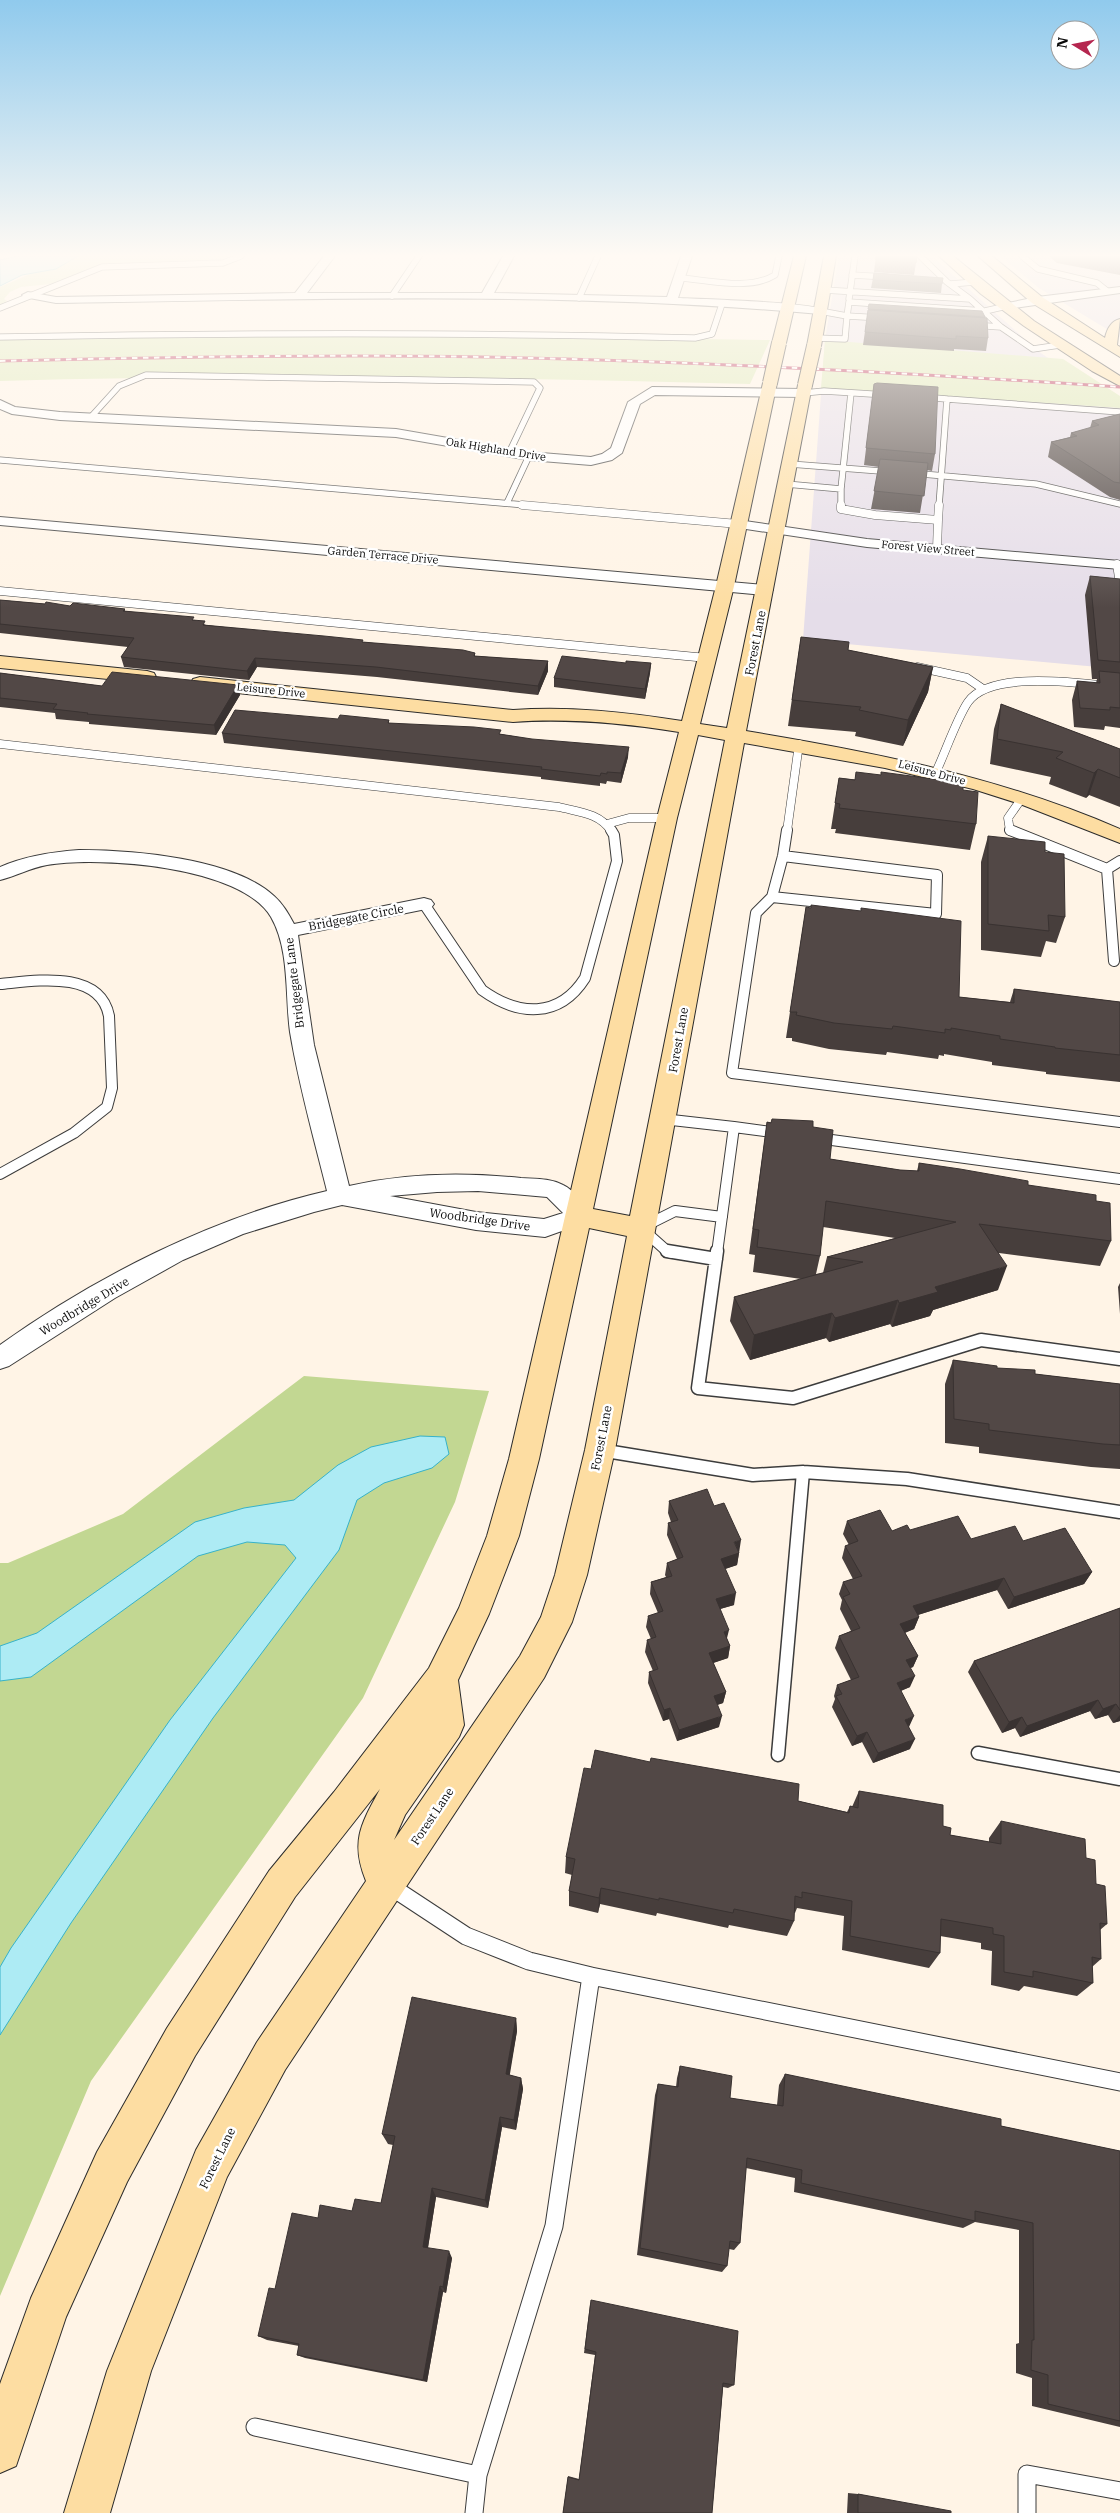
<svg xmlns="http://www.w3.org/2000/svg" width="1120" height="2513" font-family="'IBM Plex Serif',serif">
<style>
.industrial{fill:#e5dde9}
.green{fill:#dae7b2}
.forest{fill:#c2d792}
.water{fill:#adebf4;stroke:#36b2c9}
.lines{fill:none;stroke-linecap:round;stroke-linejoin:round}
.lane-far4-casing{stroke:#3c3c3c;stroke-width:7}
.lane-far3-casing{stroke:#3c3c3c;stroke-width:9}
.lane-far2-casing{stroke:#3c3c3c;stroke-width:12}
.lane-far1-casing{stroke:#3c3c3c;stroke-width:15}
.lane-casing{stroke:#3c3c3c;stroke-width:19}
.street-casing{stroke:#3c3c3c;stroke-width:2}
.secondary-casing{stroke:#2b2b2b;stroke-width:2}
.lane-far4{stroke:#fff;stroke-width:5.5}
.lane-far3{stroke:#fff;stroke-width:8}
.lane-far2{stroke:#fff;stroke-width:10}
.lane-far1{stroke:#fff;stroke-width:12}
.lane{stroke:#fff;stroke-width:17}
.street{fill:#fff;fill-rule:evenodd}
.secondary{fill:#fddda2;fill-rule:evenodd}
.rail-casing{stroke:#b5264f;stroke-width:3}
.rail{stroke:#fff;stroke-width:2;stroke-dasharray:5.5;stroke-linecap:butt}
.secondary-bridge-casing{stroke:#2b2b2b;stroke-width:16;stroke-linecap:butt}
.secondary-bridge{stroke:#fddda2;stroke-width:14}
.wall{fill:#473e3c;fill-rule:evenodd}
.shaded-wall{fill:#393231}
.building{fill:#524846;stroke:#393231}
.labels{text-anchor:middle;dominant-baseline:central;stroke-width:5;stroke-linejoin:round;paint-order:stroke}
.far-street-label{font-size:11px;fill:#090909;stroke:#fff}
.street-label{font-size:12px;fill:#090909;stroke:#fff}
</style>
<rect width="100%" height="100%" fill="#fff4e6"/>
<!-- industrial -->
<path class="industrial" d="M839 256H932L1038 351 1120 408V669L803 640 825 340Z
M1000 256H1120V337L1039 288Z"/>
<!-- green -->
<path class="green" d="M72 256H230L214 262 104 265 50 284 21 287 10 292 4 299 7 301 0 306V287Z
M308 333 770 340 750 384C500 377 250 374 0 381V340Z
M825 340 1063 359 1120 396V408L821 388Z"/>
<!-- forest -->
<path class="forest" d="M304 1376 489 1391 455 1502 363 1698 91 2081 0 2296V1563H8L123 1514Z"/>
<!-- water -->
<path class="water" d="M17 256H78L56 269 22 275 0 286V260Z
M420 1436 445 1437 449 1454 432 1468 384 1483 357 1500 339 1550 213 1718 71 1923 0 2035V1967L11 1948 170 1720 296 1558 285 1545 247 1542 198 1556 31 1677 0 1681V1646L37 1633 195 1522 244 1508 294 1500 338 1465 371 1447Z"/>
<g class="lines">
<defs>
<path id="lane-far4" d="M1022 256 1038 269 1097 283 1107 291
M852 275 887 277
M680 278C709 280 749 291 775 275L779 256
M950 284 975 282
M824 290 970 299 947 282 920 256
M392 296 419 256
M579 298 598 256
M849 299 855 256
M970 299 1001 327 972 325
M0 308 102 267 223 263 241 256
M820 311 847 316 849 302 985 311 1007 306
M1001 327 1033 349 1060 345
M0 337C232 333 463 332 695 338L712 334 722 304
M815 338 845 339 847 316 882 318
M804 393 824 391 887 395
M922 397 947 399 939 506
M947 399 1120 412
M90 418 119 386 146 375 534 382 540 388 509 453
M0 460 536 506
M790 464 893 472
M911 473 1036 484 1120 504
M786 484 841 489V506
M841 489 851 393
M507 503 529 456"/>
<path id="lane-far3" d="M522 505 738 524
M841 505V509L875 515 938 520 937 549
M938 520 939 505
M1117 564 1120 585
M0 591 707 658
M917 667 967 678 983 689
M0 744 559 807C578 812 600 813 611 831
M936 772C945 753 957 718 968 702 991 669 1085 684 1120 687
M607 824 629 818H667
M787 831 799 744
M1010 831 1008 818 1022 798"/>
<path id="lane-far2" d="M787 830 783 856 772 897 756 913 732 1073 1120 1122
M1010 830 1107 869
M772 897 936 914 937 875 783 856
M424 904 482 990C518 1016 559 1019 585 978L617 861 614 835 611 830
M1114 961 1107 869 1120 861
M0 984C34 981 100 969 109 1016L112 1088 107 1107 74 1133 0 1174
M663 1119 734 1127
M817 1138 1120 1179
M672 1253 668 1252 641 1228 675 1211 722 1217
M717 1253 734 1127 779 1133"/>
<path id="lane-far1" d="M667 1251 716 1259
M717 1251 698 1388 793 1398 981 1340 1120 1359
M600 1450 753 1475 803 1472 907 1479 1120 1512
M978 1753 1120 1779
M778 1755 803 1472"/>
<path id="lane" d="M390 1886 466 1936 529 1961 591 1976
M255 2427 478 2475
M474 2513 478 2475 554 2226 591 1976 1120 2082
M1027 2513V2474L1120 2491"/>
<path id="street" d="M324 256H335L307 293H482L503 256H514L494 293 667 297 681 256H692L678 298C699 299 817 302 826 311L820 314C566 291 310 299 56 303L24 297 22 295 28 292 56 297 295 293Z
M1120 287V293L1007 309 1001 306 1003 304 1037 297Z
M652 387 804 389 810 393 804 397 655 395 640 404 622 453 612 460 591 465 529 460 396 437 60 420 12 414 0 409V400L15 407 60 412 396 429 529 452 591 457 602 454 611 448 628 402Z
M0 517 765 585 773 590 765 595 0 525Z
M738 520 867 539 1120 561V569L867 547 733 527 731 524Z
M79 850C133 850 233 858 274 896 283 904 288 913 294 924L424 898 431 900 434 904 431 908 298 935 314 1045 349 1186C405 1173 464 1172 521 1178 535 1179 550 1178 563 1185 574 1190 585 1205 591 1216L587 1222 545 1237 476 1230 342 1205 314 1212 243 1234 183 1260 115 1298 9 1366 0 1369V1345C95 1277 213 1217 327 1191 314 1139 299 1086 290 1032 285 996 290 950 271 917 241 866 100 856 47 865 30 868 16 876 0 880V867C25 856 52 852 79 850ZM478 1191 547 1197 563 1213 544 1219 476 1212 390 1196 437 1192Z"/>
<path id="secondary" d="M794 256H806L786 343 779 347 772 343Z
M824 256H836L821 346 814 350 807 346Z
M939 256H953L1034 321 1120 376V386L1092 371 1024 326 981 294Z
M978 256H992L1042 297 1105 338C1107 329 1111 321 1120 319L1117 345 1120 347V357L1032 303Z
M770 379 777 383 734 586 700 724 727 728 798 385 800 382H810L812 385 746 731C874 752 1000 777 1120 829V843L1020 804 973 789 885 768 744 743 615 1450 587 1575 572 1622 544 1678 285 2070 227 2177 151 2371 110 2513H64L107 2371 196 2150 257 2042 366 1881C350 1842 361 1824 380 1789L295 1897 195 2056 127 2182 66 2317 16 2466 0 2473V2384L31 2298 97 2152 167 2028 269 1871 334 1792 429 1668 459 1608 487 1536 509 1459 657 818 679 732C623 723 569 718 513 722L200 689 193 687 191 683 193 679 200 677 513 710C570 706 625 712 682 721L716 586 763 383ZM698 735 725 740 630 1216 593 1209 677 818ZM589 1228 627 1236 585 1450 555 1575 541 1617 520 1656 394 1840 405 1815 459 1737 464 1725 458 1680 489 1614 519 1536 539 1459Z
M0 656 147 671 154 673 156 677 154 681 147 683 0 668Z"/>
</defs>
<!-- lane-far4 casing -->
<use href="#lane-far4" class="lane-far4-casing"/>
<!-- lane-far3 casing -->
<use href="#lane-far3" class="lane-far3-casing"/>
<!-- lane-far2 casing -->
<use href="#lane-far2" class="lane-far2-casing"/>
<!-- lane-far1 casing -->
<use href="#lane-far1" class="lane-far1-casing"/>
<!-- lane casing -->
<use href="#lane" class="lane-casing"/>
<!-- street casing -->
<use href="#street" class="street-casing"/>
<!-- secondary casing -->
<use href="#secondary" class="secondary-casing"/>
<!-- lane-far4 -->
<use href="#lane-far4" class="lane-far4"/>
<!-- lane-far3 -->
<use href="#lane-far3" class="lane-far3"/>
<!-- lane-far2 -->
<use href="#lane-far2" class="lane-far2"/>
<!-- lane-far1 -->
<use href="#lane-far1" class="lane-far1"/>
<!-- lane -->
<use href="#lane" class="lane"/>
<!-- street -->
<use href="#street" class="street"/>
<!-- secondary -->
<use href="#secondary" class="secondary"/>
<defs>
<path id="rail" d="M0 361C161 357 323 354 484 357 696 361 908 373 1120 387"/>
</defs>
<!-- rail casing -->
<use href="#rail" class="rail-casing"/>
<!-- rail -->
<use href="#rail" class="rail"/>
<defs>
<path id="secondary-bridge" d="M770 383 779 343
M805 385 814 346"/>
</defs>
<!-- secondary-bridge casing -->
<use href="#secondary-bridge" class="secondary-bridge-casing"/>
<!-- secondary-bridge -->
<use href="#secondary-bridge" class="secondary-bridge"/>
</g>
<!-- wall -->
<path class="wall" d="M876 256 916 263 914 275 874 272Z
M1049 256H1120V275L1057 263Z
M874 273 942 284 941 293 871 288Z
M869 304 985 317 988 338 986 351 954 349V351L863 345Z
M874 384 935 454 932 471 927 470 920 513 871 509 879 467 864 465Z
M1120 414V500L1110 497 1048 457 1051 442 1070 437 1071 433 1090 428 1092 421Z
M1090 576 1120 579V728L1105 726 1104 730 1074 727 1072 700 1077 681 1096 683 1097 679H1092L1085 595Z
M0 600 70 606 125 609V611L195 620 206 625 363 642 475 653V656L548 661V671L538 695 377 677 257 667 249 680 124 667 121 657 128 647 0 633Z
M801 637 848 650 933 667 928 692 903 746 855 736 856 732 788 726Z
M651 663 650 673 645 699 554 687V678Z
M0 673 102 686 238 685 240 695 216 735 89 724V722L56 719 55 713 0 707Z
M1001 704 1120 749V807L1089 795 1086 798 1049 784 1051 777 990 764 994 729Z
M338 719 389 720V723L501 734 628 757 621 783 607 781 606 784 600 783V786L541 779V777L224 743 222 733Z
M839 778 963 790 976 824 970 850 835 833 836 829H831Z
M988 836 1045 852 1065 917 1056 943 1046 941 1041 957 981 950V862Z
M806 907 959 997 1010 1002 1014 989 1120 1002V1082L1046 1074V1072L992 1065V1062L944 1054V1056L939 1055 938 1059 887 1052 886 1055 829 1049 792 1041V1038H786Z
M767 1122 813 1127 830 1159 900 1170 917 1171 919 1163 1028 1185 1096 1201 1111 1241 1100 1266 999 1253 998 1290 933 1310 930 1316 892 1327 890 1324 829 1342 826 1338 750 1360 730 1321 734 1297 801 1279 753 1272 755 1255 749 1254ZM823 1227 895 1238 827 1257 823 1273 816 1274 820 1256Z
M1120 1283V1314L1118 1287Z
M953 1360 997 1368 1035 1374 1120 1384V1469L1091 1467 979 1453V1447L945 1443V1384Z
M669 1501 714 1506 739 1553 737 1565 725 1569 734 1605 720 1609 727 1639 730 1646 728 1658 713 1663 726 1692 723 1703 717 1705 719 1727 677 1741 669 1719 663 1721 648 1683 649 1672 653 1671 645 1652 647 1640 651 1639 646 1627 648 1616 658 1613 650 1594 651 1582 666 1577 665 1575 667 1563 677 1559 667 1535 668 1523 671 1522 668 1513Z
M847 1521 892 1531 910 1530 971 1539 1023 1541 1092 1572 1084 1584 1008 1609 997 1590 918 1615 919 1617 914 1629 905 1633 918 1656 913 1667 910 1668V1687L901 1691 909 1727 910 1749 873 1763 862 1742 852 1746 832 1707 835 1699 834 1696 837 1685 851 1680 835 1648 839 1636 851 1631 840 1609 842 1600 839 1594 843 1582 853 1579 842 1558 845 1546 849 1545 843 1534Z
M1120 1608V1721L1113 1723 1108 1715 1095 1719 1090 1711 1020 1737 1015 1728 1002 1733 968 1672 974 1661Z
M859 1791 943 1826 950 1835 989 1842V1838L1001 1821 1086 1858 1096 1884 1107 1924 1100 1930 1101 1959 1092 1967 1093 1983 1077 1996 1024 1986 1019 1991 991 1985 992 1951 981 1949V1943L940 1936V1953L929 1968 842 1950 844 1916 797 1908 795 1913H794V1921L787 1936 729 1925 728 1928 657 1913 656 1916 600 1904 598 1913 569 1906V1891L572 1875 565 1873 566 1857 798 1801 847 1812 850 1806 852 1807Z
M516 2018 517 2031 509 2075 521 2078 523 2089 516 2130 502 2127 488 2208 436 2197 428 2248 452 2258 446 2293 443 2292 427 2382 305 2358 297 2355 299 2346 267 2340 258 2336 275 2289 318 2218 352 2211 381 2203 393 2145 388 2144 382 2134Z
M680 2066 730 2098 777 2105 779 2085 785 2074 1001 2126 1120 2151V2427L1032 2406V2378L1016 2373V2344L1019 2343V2230L975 2222 963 2228 794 2192 795 2178 746 2168 740 2243 734 2250 729 2249 727 2266 722 2272 637 2255 655 2095 658 2084 676 2087 677 2078Z
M590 2305 734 2385 728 2388 723 2387 712 2513H563L568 2476 579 2479 595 2355 584 2353Z
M848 2493 858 2494 951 2513H847Z"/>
<!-- shaded-wall -->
<path class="shaded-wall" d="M255 658 257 667 249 680 247 671Z
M548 661V671L538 695V686Z
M651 663 650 673 645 699V689Z
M933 667 928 692 903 746 908 720Z
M238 685 240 695 216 735 214 725Z
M629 747 628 757 621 783V773Z
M1098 769 1089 795 1086 798 1094 773Z
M1007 1266 998 1290 933 1310 930 1316 892 1327 899 1303 935 1287Z
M898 1300 890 1324 829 1342 835 1318Z
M832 1313 826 1338 750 1360 754 1335Z
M741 1540 739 1553 734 1542Z
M739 1553 737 1565 719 1571 721 1559Z
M1092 1572 1084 1584 1008 1609 1014 1597Z
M1004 1578 997 1590 908 1618 913 1606Z
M736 1593 734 1605 713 1611 716 1599Z
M919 1617 914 1629 896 1636 900 1624Z
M729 1630 726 1642 724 1632Z
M730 1646 728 1658 707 1665 709 1653Z
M918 1656 913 1667 901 1672 906 1660Z
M915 1676 910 1687 892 1694 897 1683Z
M726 1692 723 1703 711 1707 714 1696Z
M1098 1700 1090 1711 1020 1737 1027 1726Z
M1116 1704 1108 1715 1095 1719 1103 1709Z
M670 1708 669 1719 663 1721 664 1710Z
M1120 1715V1721L1113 1723Z
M722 1716 719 1727 677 1741 679 1730Z
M914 1716 909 1727 905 1720Z
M1022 1717 1015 1728 1002 1733 1009 1722Z
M867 1732 862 1742 852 1746 857 1736Z
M915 1739 910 1749 873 1763 878 1753Z
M601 1888 600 1904 598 1913 599 1898Z
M516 2018 517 2031 508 2086 506 2074Z
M521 2078 523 2089 516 2130 514 2120Z
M500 2117 502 2127 488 2208 485 2200Z
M432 2188 436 2197 427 2253 423 2247Z
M449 2251 452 2258 446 2293 443 2287Z
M440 2286 443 2292 427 2382 423 2380Z"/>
<!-- building -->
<path class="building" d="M876 256H917L916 263 876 260Z
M1104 256H1120V259Z
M874 273 943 278 942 284 873 280Z
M869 304 982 311 985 317 868 309Z
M868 310 987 318 988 338 956 336V339L865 332Z
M877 383 938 387 935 454 866 448 874 384Z
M1120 414V483L1114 482 1051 442 1077 436 1071 433 1099 425 1092 421Z
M880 459 928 463 924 496 874 491Z
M1090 576 1120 579V662L1098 660Z
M0 600 45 604 46 602 70 606 73 603 125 609 123 611 194 617 192 620 205 621 203 625 324 636 363 640 362 642 463 650 475 653 474 656 548 661 538 686 376 667 255 658 247 671 121 657 134 638 0 624Z
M801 637 849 642 848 650 933 667 908 720 859 710 861 707 792 700Z
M562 656 626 663V661L651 663 645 689 554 678Z
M1099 671 1120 673V708L1110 707V710L1080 708 1077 681 1100 683Z
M112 672 238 685 214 725 87 714 88 713 53 709 57 704 0 698V673L102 686Z
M1001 704 1120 749V778L1098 769 1094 773 1056 758 1063 752 997 739Z
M235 710 338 719 340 715 389 720 388 723 474 727 501 730 499 734 532 739 629 747 621 773 607 772V774L601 773 600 776 541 769 542 767 222 733Z
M856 772 881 775V772L963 783V790L978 792 976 824 839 808 840 804 835 803 839 778 855 780Z
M988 836 1045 842V852L1064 854 1065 917 1048 915 1049 931 988 924Z
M811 905 861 911V908L961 921 959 997 1014 1003V989L1120 1002V1055L1055 1048V1047L1000 1039V1036L951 1028V1030L945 1029V1033L893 1026 892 1029 834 1023 796 1015 797 1012H790L806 907 811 908Z
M772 1119 813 1121V1127L833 1130 830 1159 900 1170 919 1171V1163L960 1169 1028 1181V1185L1096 1195V1201L1110 1203 1111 1241 979 1224 1007 1266 935 1287 938 1292 899 1303 898 1300 835 1318 832 1313 754 1335 734 1297 863 1262 827 1257 956 1222 826 1201 820 1256 757 1247 759 1230 753 1229 767 1122 771 1123Z
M953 1360 997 1366V1368L1035 1370V1374L1120 1384V1445L1103 1444 989 1430V1424L954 1419Z
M707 1489 714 1506 724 1503 741 1540 734 1542 739 1553 721 1559 736 1593 716 1599 729 1630 724 1632 730 1646 709 1653 726 1692 714 1696 722 1716 679 1730 670 1708 664 1710 649 1672 658 1669 647 1640 656 1637 648 1616 663 1611 651 1582 672 1576 667 1563 683 1557 668 1523 678 1520 669 1501Z
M880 1510 892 1531 907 1525 910 1530 958 1516 971 1539 1015 1526 1023 1541 1065 1528 1092 1572 1014 1597 1004 1578 913 1606 919 1617 900 1624 918 1656 906 1660 915 1676 897 1683 914 1716 905 1720 915 1739 878 1753 867 1732 857 1736 836 1696 842 1694 837 1685 859 1677 839 1636 860 1628 843 1597 850 1594 843 1582 862 1576 845 1546 858 1541 847 1521Z
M1120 1608V1710L1116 1704 1103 1709 1098 1700 1027 1726 1022 1717 1009 1722 974 1661Z
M595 1750 650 1762 651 1758 799 1784 798 1801 849 1813 850 1806 858 1808 859 1791 943 1805V1826L951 1828 950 1835 1001 1844V1821L1085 1839 1086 1858 1095 1860 1096 1884 1105 1886 1107 1924 1100 1923 1101 1959 1092 1957 1093 1983 1033 1971V1977L1004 1972V1936L993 1934V1928L941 1919 940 1953 850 1936 852 1901 802 1892V1898L795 1896 794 1921 734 1909 733 1913 659 1898V1900L601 1888 599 1898 569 1891 575 1859 566 1857 584 1768 591 1769Z
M412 1997 516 2018 506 2074 521 2078 514 2120 500 2117 485 2200 432 2188 423 2247 449 2251 443 2287 440 2286 423 2380 297 2355 299 2344 258 2336 269 2288 275 2289 292 2213 318 2218 320 2205 352 2211 355 2199 381 2203 395 2136 382 2134Z
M680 2066 732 2076 730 2098 783 2106 785 2074 1001 2119V2126L1120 2151V2421L1048 2404V2375L1031 2370 1032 2340H1034L1033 2223 975 2211V2221L801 2183 802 2170 747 2158 740 2243 730 2241 727 2266 640 2248 658 2084 678 2087Z
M591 2300 738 2331 734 2385 723 2383 712 2513H563L568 2477 579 2480 596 2352 585 2349Z
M858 2494 951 2511V2513H858Z"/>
<!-- sky -->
<linearGradient id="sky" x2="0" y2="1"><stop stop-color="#90caed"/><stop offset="0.42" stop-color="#fffaf4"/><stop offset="1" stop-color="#fffaf4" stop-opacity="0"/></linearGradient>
<rect width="1120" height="608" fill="url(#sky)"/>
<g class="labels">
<!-- far-street labels -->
<g class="far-street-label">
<text transform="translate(496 449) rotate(9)">Oak Highland Drive</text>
<text transform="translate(928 548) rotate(5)">Forest View Street</text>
<text transform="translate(383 555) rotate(5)">Garden Terrace Drive</text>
<text transform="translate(271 690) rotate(6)">Leisure Drive</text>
<text transform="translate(932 772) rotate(15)">Leisure Drive</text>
</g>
<!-- street labels -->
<g class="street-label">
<text transform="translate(755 643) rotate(-79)">Forest Lane</text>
<text transform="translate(356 917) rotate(-11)">Bridgegate Circle</text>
<text transform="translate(294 983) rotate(-97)">Bridgegate Lane</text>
<text transform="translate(678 1040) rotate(-80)">Forest Lane</text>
<text transform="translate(480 1219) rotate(8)">Woodbridge Drive</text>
<text transform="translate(84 1306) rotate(-31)">Woodbridge Drive</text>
<text transform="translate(601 1438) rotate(-79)">Forest Lane</text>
<text transform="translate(432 1816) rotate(-56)">Forest Lane</text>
<text transform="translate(217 2158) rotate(-64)">Forest Lane</text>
</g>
</g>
<!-- north arrow -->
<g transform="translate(1075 45) rotate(280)"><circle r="24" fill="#ffffff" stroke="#9d9d9d"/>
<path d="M0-4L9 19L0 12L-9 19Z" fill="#b5264f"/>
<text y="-8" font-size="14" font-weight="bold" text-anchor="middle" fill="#090909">N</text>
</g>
</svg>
